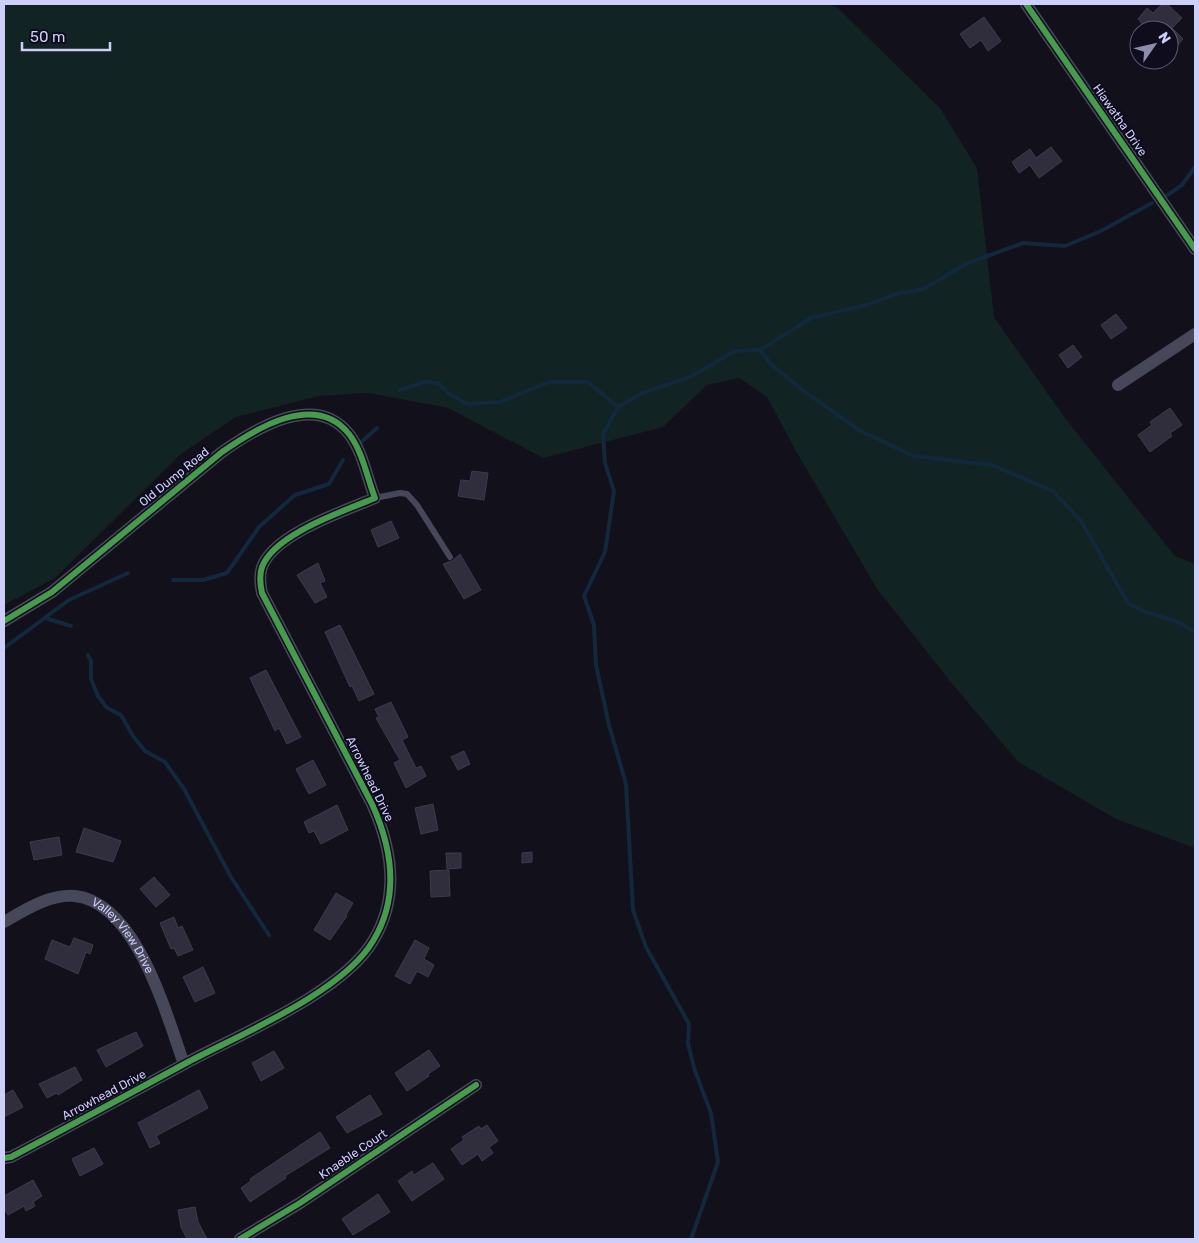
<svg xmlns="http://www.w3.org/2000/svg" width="1199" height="1243" font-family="Rubik,sans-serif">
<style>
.green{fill:#112322}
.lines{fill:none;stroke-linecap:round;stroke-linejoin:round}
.stream{stroke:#12283d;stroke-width:4}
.building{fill:#302e3c;stroke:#3d3b4d}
.service{stroke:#47475a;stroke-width:6}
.minor{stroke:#47475a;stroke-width:12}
.cycleway-casing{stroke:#0f0d1d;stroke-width:9}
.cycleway{stroke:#469c4c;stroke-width:6}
.labels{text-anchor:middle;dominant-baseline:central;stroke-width:4.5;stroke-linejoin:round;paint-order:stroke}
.street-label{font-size:12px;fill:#cecefb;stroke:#0f0d1d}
</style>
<rect width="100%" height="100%" fill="#12101a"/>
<!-- green -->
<path class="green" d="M4 4H828L838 8 940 108 977 168 994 317 1065 418 1175 556 1195 564V848L1116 819 1018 762 954 686 877 589 797 453 767 397 739 378 707 385 663 427 543 458 448 408 368 393 318 396 236 417 181 454 55 578 4 605Z"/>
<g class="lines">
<!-- stream -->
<path class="stream" d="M1163 198 1182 185 1195 167
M760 350 771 364 801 389 859 430 913 456 992 465 1053 491 1081 521 1128 603 1143 611 1178 622 1195 632
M400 390 424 382 439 383 448 393 467 404 500 402 549 382H588L618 407
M359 444 377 428
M173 580H203L227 573 259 527 295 495 329 484 343 460
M45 618 71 626
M4 648 69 600 128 573
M88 655 91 661V679L98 696 107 708 121 715 133 736 145 751 165 762 184 789 231 877 269 935
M691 1239 718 1162 711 1113 695 1071 688 1044 689 1024 646 947 633 910 626 784 609 725 596 665 594 625 584 596 605 552 614 491 605 463 603 434 618 407 642 393 690 377 735 351 760 350 811 318 870 304 896 294 923 289 968 263 1023 243 1065 246 1101 231 1152 203"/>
</g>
<!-- building -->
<path class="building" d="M1162 4H1167L1182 18 1172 28 1183 39 1169 55V30H1147L1138 19 1147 8 1153 13Z
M984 17 1001 41 988 51 981 40 970 48 960 34Z
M1051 147 1062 161 1039 178 1030 165 1019 173 1012 162 1030 149 1036 158Z
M1116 314 1127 328 1111 339 1101 325Z
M1073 345 1082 357 1068 368 1059 355Z
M1170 408 1182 425 1170 433 1172 436 1150 452 1138 435 1152 425 1150 422Z
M472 471 488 473 484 500 458 496 461 480 470 481Z
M391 521 399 538 378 547 371 530Z
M460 554 481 590 464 599 443 564 452 561Z
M318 563 325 581 320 583 327 597 315 603 297 575Z
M340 625 374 694 359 701 352 686 350 687 325 632Z
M266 670 301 737 287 744 279 728 275 731 250 678Z
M391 702 408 737 402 740 416 768 421 766 426 776 406 788 394 763 400 760 376 718 379 717 375 709Z
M464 751 470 764 458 770 451 757Z
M313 760 326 785 309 794 296 769Z
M433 804 438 830 421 834 415 808Z
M337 805 348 830 321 844 314 831 309 833 304 822Z
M84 828 121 841 113 862 76 852Z
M59 837 62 855 34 860 30 842Z
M532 852V862L522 863V853Z
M446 853H461V868L447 869Z
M449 870 450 896 431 897 430 871Z
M154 877 170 895 156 907 140 889Z
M336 893 353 903 346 915 347 916 330 940 314 930Z
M174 917 178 928 182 926 193 950 178 956 174 948 171 949 160 923Z
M74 938 93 945 90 954 86 952 78 974 45 959 52 940 70 947Z
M415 940 429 948 424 959 434 965 428 977 417 971 410 984 395 976Z
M203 967 215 993 195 1002 183 977Z
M136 1032 143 1046 106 1067 97 1050Z
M429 1050 440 1066 428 1074 429 1076 407 1091 395 1073Z
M274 1051 284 1068 261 1081 252 1063Z
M75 1067 82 1080 58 1095 57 1093 47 1098 39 1084Z
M13 1090 23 1107 4 1117V1095Z
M199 1090 208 1108 156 1136 160 1143 150 1148 138 1123Z
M370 1095 382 1114 347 1133 336 1117Z
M487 1125 498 1141 489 1147 493 1153 482 1161 478 1154 462 1165 451 1149 464 1140 462 1137 479 1126 481 1129Z
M320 1132 330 1148 285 1176 286 1178 250 1202 241 1188 251 1181 250 1179Z
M94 1148 103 1164 80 1176 72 1159Z
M433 1163 444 1179 412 1201 398 1181 412 1171 414 1175Z
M33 1180 42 1196 33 1202 35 1206 26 1211 24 1206 8 1215 4 1208V1196Z
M378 1194 390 1212 353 1235 342 1219Z
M195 1207 198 1222 207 1239H187L181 1227 178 1210Z"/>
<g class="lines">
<!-- service -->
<path class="service" d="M375 498 400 493 407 494 417 505 450 557"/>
<!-- minor -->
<g class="minor">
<path d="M1026 4 1195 249"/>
<path d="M1118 385 1195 334"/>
<path d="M4 621 52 592 222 452C255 429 315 391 349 434 363 452 367 478 375 498 344 511 274 534 262 567 259 576 260 584 262 593L372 804C392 848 400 897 373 941 343 992 241 1034 188 1062 129 1094 70 1126 11 1157L4 1158"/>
<path id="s1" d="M4 922C25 910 49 894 75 896 137 903 166 1014 184 1064"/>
<path d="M240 1239 300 1203 476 1085"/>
</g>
<defs>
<path id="cycleway" d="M1026 4 1195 249
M4 621 52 592 222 452C255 429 315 391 349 434 363 452 367 478 375 498 344 511 274 534 262 567 259 576 260 584 262 593L372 804C392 848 400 897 373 941 343 992 241 1034 188 1062 129 1094 70 1126 11 1157L4 1158
M240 1239 300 1203 476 1085"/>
</defs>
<!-- cycleway casing -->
<use href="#cycleway" class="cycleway-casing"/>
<!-- cycleway -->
<use href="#cycleway" class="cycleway"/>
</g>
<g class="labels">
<!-- street labels -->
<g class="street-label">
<text transform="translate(1120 120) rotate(55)">Hiawatha Drive</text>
<text transform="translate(174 477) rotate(-39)">Old Dump Road</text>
<text transform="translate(370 779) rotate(64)">Arrowhead Drive</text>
<text stroke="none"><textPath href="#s1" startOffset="142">Valley View Drive</textPath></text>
<text transform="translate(104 1095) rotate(-28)">Arrowhead Drive</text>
<text transform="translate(353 1154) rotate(-34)">Knaeble Court</text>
</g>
</g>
<!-- border -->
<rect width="1199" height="1243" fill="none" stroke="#cecefb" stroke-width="10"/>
<!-- north arrow -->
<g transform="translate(1154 45) rotate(56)"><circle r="24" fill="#0f0d1d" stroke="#5b5a76"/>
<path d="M0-4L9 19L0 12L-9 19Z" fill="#8c8cac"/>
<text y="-8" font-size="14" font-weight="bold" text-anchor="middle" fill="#cecefb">N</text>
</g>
<!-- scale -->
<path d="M22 42v8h88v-8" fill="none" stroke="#cecefb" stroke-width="2.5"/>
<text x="30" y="42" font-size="15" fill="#cecefb" stroke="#0f0d1d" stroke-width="4" paint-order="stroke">50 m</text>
</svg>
